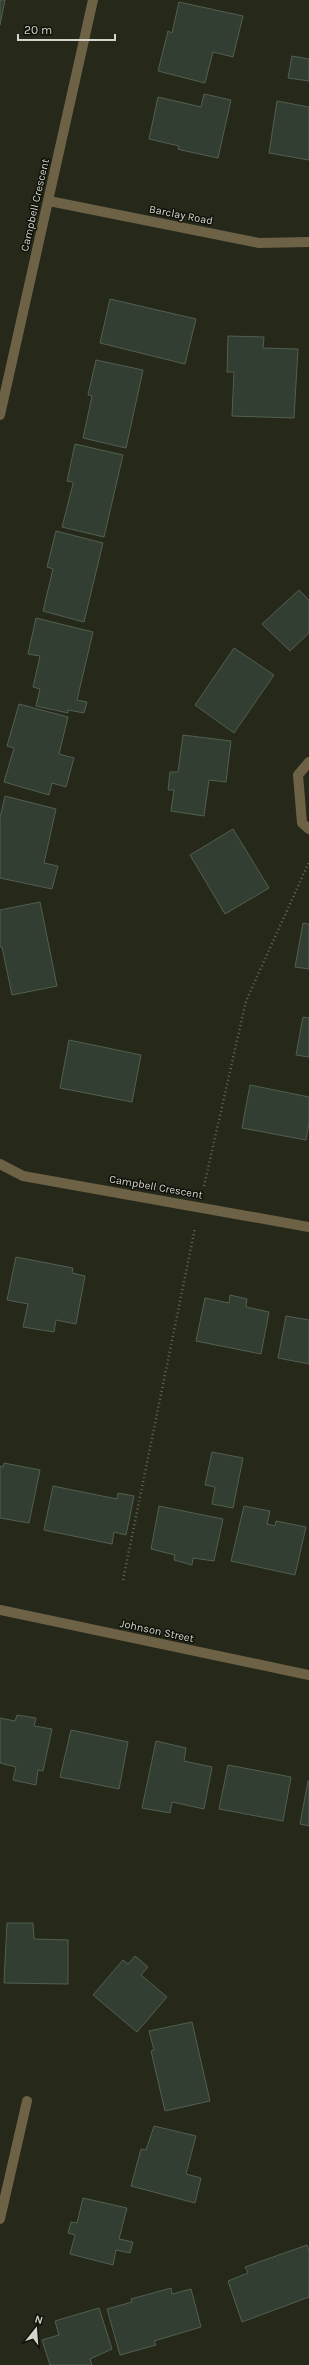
<svg xmlns="http://www.w3.org/2000/svg" width="309" height="2365" font-family="Karla,sans-serif">
<style>
.building{fill:#313e31;stroke:#515f51}
.lines{fill:none;stroke-linecap:round;stroke-linejoin:round}
.path{stroke:#656759;stroke-width:2.5;stroke-dasharray:1 3;stroke-linecap:butt}
.minor{stroke:#6d6246;stroke-width:10}
.labels{text-anchor:middle;dominant-baseline:central;stroke-width:3;stroke-linejoin:round;paint-order:stroke}
.street-label{font-size:11px;fill:#d4d6cb;stroke:#10110a}
</style>
<rect width="100%" height="100%" fill="#262919"/>
<!-- building -->
<path class="building" d="M0 0H5L0 25Z
M179 2 243 16 233 57 213 52 205 83 158 71 168 31 172 33Z
M292 56 309 59V81L288 78Z
M204 94 231 100 218 158 181 150 178 149 179 146 149 139 158 97 201 107Z
M277 101 309 107V160L269 153Z
M110 299 196 319 185 364 100 343Z
M228 336 264 337 263 348 298 349 294 418 232 416 234 372H227Z
M96 360 143 370 126 448 83 438 92 396 88 395Z
M75 444 123 455 104 537 62 527 73 484V482L67 481Z
M56 531 103 543 84 622 43 611 53 569 47 567Z
M299 590 309 600V633L290 651 262 624Z
M36 618 93 632 77 700 87 702 84 713 68 710V713L36 706 40 689 33 687 40 656 28 654Z
M234 648 274 675 234 733 195 705Z
M19 704 68 717 59 754 74 758 66 787 52 783 49 795 4 782 14 748 7 746Z
M183 735 231 741 226 782 209 780 204 816 171 811 174 790H168L170 772H178Z
M5 796 56 809 44 863 58 866 52 889 0 878V818Z
M233 829 269 888 225 914 190 855Z
M40 902 57 986 12 995 2 947H0V910Z
M303 923 309 924V969L295 967Z
M303 1017 309 1018V1057L296 1055Z
M69 1040 141 1055 132 1102 60 1088Z
M250 1085 309 1097V1122L306 1140 242 1128Z
M16 1257 73 1268 72 1273 85 1276 76 1324 56 1320 54 1332 23 1327 28 1304 7 1300Z
M230 1295 247 1299 246 1307 269 1312 261 1354 196 1341 205 1298 229 1303Z
M286 1316 309 1320V1364L278 1358Z
M212 1452 243 1458 233 1508 212 1504 215 1487 205 1485Z
M4 1463 40 1470 29 1523 0 1518V1466L3 1467Z
M53 1486 117 1499 118 1493 134 1496 126 1535 114 1532 112 1544 44 1530Z
M159 1506 223 1519 214 1561 193 1558 192 1565 174 1560 175 1555 151 1549Z
M244 1506 270 1511 267 1524 275 1526 276 1521 306 1527 295 1575 231 1561Z
M17 1715 36 1718 34 1726 52 1729 43 1771 38 1770 36 1785 13 1780 16 1767 0 1763V1718L15 1721Z
M71 1730 128 1742 119 1789 60 1777Z
M156 1741 186 1748 184 1761 212 1767 204 1809 172 1802 170 1813 142 1808Z
M228 1765 291 1777 283 1821 219 1809Z
M308 1781H309V1826L300 1824Z
M7 1923H33L34 1939 68 1940V1984L4 1983Z
M135 1956 148 1967 141 1975 167 1997 137 2032 93 1995 123 1960 128 1964Z
M192 2022 210 2101 165 2111 151 2051 154 2050 149 2031Z
M154 2126 196 2136 186 2174 201 2178 195 2203 131 2186 141 2149 146 2150Z
M83 2198 127 2208 119 2239 133 2242 130 2253 116 2250 113 2265 70 2254 75 2235 68 2233 71 2222 77 2223Z
M307 2245 309 2251V2297L242 2322 228 2281 248 2273 245 2267Z
M171 2288 172 2294 191 2289 201 2327 154 2341 156 2345 120 2355 107 2309 132 2302 131 2299Z
M99 2308 112 2349 90 2359 92 2365H50L42 2340 59 2335 55 2321Z"/>
<g class="lines">
<!-- path -->
<path class="path" d="M204 1186 246 1001 309 862
M123 1580 195 1228"/>
<!-- minor -->
<path class="minor" d="M49 201 259 243 309 242
M0 415 93 0
M309 762 298 775 302 823 309 829
M0 1164 23 1176 309 1227
M0 1610 309 1675
M0 2219 27 2101"/>
</g>
<g class="labels">
<!-- street labels -->
<g class="street-label">
<text transform="translate(35 205) rotate(-77)">Campbell Crescent</text>
<text transform="translate(181 215) rotate(11)">Barclay Road</text>
<text transform="translate(156 1187) rotate(10)">Campbell Crescent</text>
<text transform="translate(157 1631) rotate(12)">Johnson Street</text>
</g>
</g>
<!-- north arrow -->
<g transform="translate(36 2329) rotate(17)" stroke="#10110a" stroke-width="3" paint-order="stroke">
<path d="M0-3L7 15L0 10L-7 15Z" fill="#d4d6cb"/>
<text y="-6" font-size="11" font-weight="bold" text-anchor="middle" fill="#d4d6cb">N</text>
</g>
<!-- scale -->
<path d="M18 34v6h97v-6" fill="none" stroke="#d4d6cb" stroke-width="2"/>
<text x="24" y="34" font-size="12" fill="#d4d6cb" stroke="#10110a" stroke-width="3" paint-order="stroke">20 m</text>
</svg>
